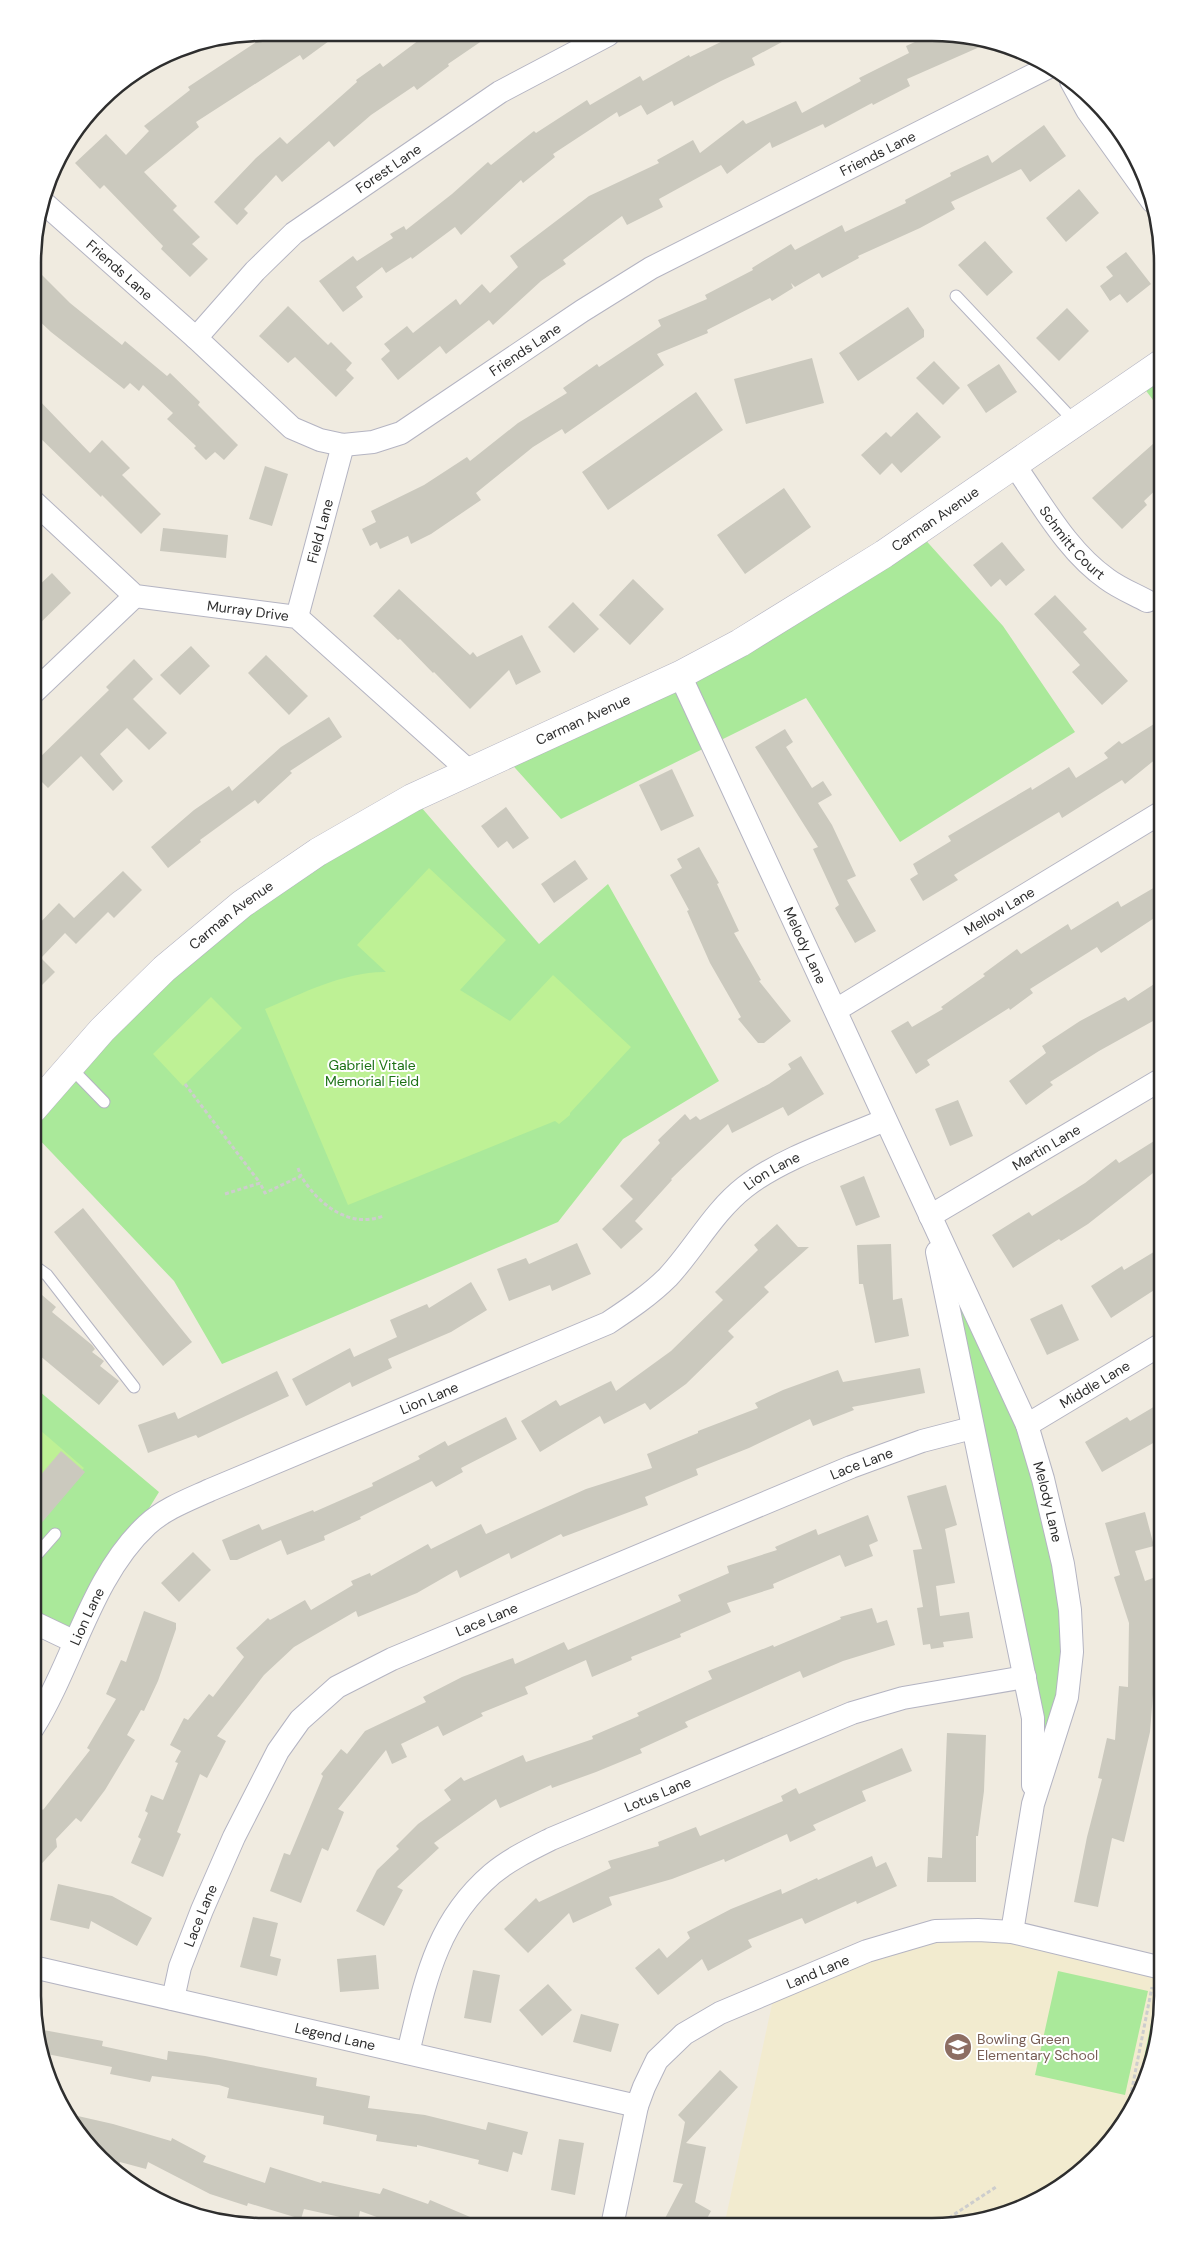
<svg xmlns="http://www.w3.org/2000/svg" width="1195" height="2259" font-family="'DM Sans',sans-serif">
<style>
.education{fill:#f2ebcf}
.green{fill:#aae99a}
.pitch{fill:#bef195}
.building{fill:#cbc9be}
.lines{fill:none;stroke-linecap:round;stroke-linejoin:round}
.service-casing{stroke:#b4b4c2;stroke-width:13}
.minor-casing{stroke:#b4b4c2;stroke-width:24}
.secondary-casing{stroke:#b4b4c2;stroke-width:29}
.path{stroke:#cdcdcd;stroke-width:3;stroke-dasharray:4 2.5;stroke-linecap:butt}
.service{stroke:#fff;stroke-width:11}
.minor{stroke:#fff;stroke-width:22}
.secondary{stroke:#fff;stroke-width:28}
.labels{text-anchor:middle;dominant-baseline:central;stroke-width:4;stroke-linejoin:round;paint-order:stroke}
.street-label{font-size:14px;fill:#2e2e2e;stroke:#fff}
.park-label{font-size:14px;fill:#1d7216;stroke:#fff}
.education-label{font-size:14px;fill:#785e54;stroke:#fff;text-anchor:start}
.rim{fill:none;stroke:#2e2e2e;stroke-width:2.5}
</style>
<rect width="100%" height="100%" fill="#f0ebe0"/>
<!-- education -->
<path class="education" d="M1009 1935 1162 1970V2011L1145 2083 1115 2136 1072 2179 1006 2214 931 2226H724L774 1995 931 1936Z"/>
<!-- green -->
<path class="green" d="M1162 363V412L1141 384Z
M921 535 1003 626 1075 732 900 842 806 698 561 819 507 759Z
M415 800 539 944 608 884 719 1081 623 1139 558 1222 222 1364 174 1281 33 1133V1114L167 970Z
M936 1233 1024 1426 1061 1568 1068 1648 1036 1785Z
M33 1386 159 1492 73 1632 33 1610Z
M1058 1971 1148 1991 1125 2095 1035 2075Z
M1154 2009 1162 2011 1145 2083 1140 2093 1137 2092Z"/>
<!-- pitch -->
<path class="pitch" d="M429 868 506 940 460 990 510 1021 553 975 631 1047 570 1113V1115L559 1124 555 1121 348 1205 265 1009C301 994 346 971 386 972L357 945Z
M211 997 242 1028 183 1086 153 1054Z
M33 1424 84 1468 33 1526Z"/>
<!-- building -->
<path class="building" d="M270 33H340L303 60 300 55 196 122 199 127 144 172 177 206 173 210 200 237 192 244 208 259 190 277 161 249 163 246 104 185 100 189 75 163 106 134 126 155 149 131 144 126 190 90 188 87Z
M427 34H492L448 64 449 66 417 90 414 86 371 115 334 147 329 141 282 182 276 175 244 209 248 213 237 225 214 202 256 158 280 137 287 144 357 82 356 80 380 63 383 67Z
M735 35 793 36 752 58 755 65 721 81 674 106 672 101 647 115 641 105 619 117 617 112 553 154 555 157 523 183 521 180 461 235 455 227 412 259 411 257 386 273 382 267 356 287 363 297 343 312 319 281 353 256 357 261 393 238 390 234 404 226 406 230 452 194 488 162 491 165 534 131 536 133 587 100 590 105 640 76 643 81 689 55 690 57Z
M926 37H976L991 42 907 79 910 86 873 105 872 103 825 128 823 124 772 148 770 142 727 174 721 165 659 199 663 207 627 225 622 216 563 260 566 264 541 281 493 325 489 320 446 354 440 346 398 380 381 359 390 351 384 344 407 326 413 333 456 299 460 305 482 284 490 293 518 267 510 256 589 196 659 163 657 160 693 140 700 153 743 120 746 124 796 101 802 113 861 81 859 78 909 53 906 46Z
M1044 125 1066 156 1030 182 1021 169 951 202 955 209 920 228 858 256 859 258 822 278 819 273 795 287 791 283 793 288 772 301 770 298 707 330 708 333 657 354 664 365 565 434 562 429 533 447 476 493 481 500 431 534 411 544 408 536 380 549 377 542 370 546 362 529 376 522 371 511 424 485 467 457 470 461 518 423 567 393 563 388 597 364 599 367 661 326 658 320 707 299 705 295 753 270 752 268 791 244 795 250 842 225 845 232 906 203 905 200 951 176 950 173 988 155 992 163Z
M1079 189 1099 213 1066 242 1046 218Z
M985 241 1013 272 987 296 958 265Z
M1126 252 1151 284 1127 303 1120 294 1110 301 1100 286 1113 276 1106 267Z
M34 267 70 303 122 345 125 341 167 376 170 373 200 402 198 405 238 445 224 460 215 452 206 460 194 448 196 446 167 419 173 413 143 385 139 391 130 383 124 389 51 332 34 316Z
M288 306 328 345 331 342 352 363 346 370 354 378 336 397 295 357 288 363 259 336Z
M908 307 924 330V337L858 381 839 353Z
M1067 308 1089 331 1059 361 1036 338Z
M812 358 824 403 746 424 734 379Z
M934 361 960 388 943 405 916 378Z
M999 364 1017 392 986 413 967 385Z
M696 392 723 430 608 510 582 472Z
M34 395 90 453 102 440 130 468 122 475 161 514 141 534 102 495 101 497 34 432Z
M917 412 941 437 901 473 892 463 880 475 861 455 886 432 891 437Z
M1162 436V484L1144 501 1147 505 1122 529 1092 498Z
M265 466 288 474 272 526 249 519Z
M784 488 811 527 745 574 717 535Z
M163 528 228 535 226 558 160 551Z
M1002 542 1025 570 1006 586 1000 579 991 587 973 565Z
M52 573 71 593 34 629V590Z
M633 579 664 609 630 645 599 615Z
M399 589 470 655 473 652 477 657 522 635 541 672 516 685 509 670 470 709 434 672 433 673 400 639 398 640 373 616Z
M1055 595 1087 629 1083 632 1128 681 1102 705 1072 672 1080 665 1034 614Z
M573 602 599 629 574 653 548 627Z
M191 646 210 666 180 695 160 675Z
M266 655 308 696 289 715 248 673Z
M134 659 153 679 133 699 167 733 149 750 127 728 100 754 123 781 113 791 81 756 48 788 34 774V763L109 690 106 687Z
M329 717 342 737 290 771 292 773 258 804 255 800 200 840 201 842 168 868 151 847 194 810 229 786 232 791 281 747Z
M1162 719V754L1125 784 1122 780 1062 818 1059 812 954 875 958 880 923 901 910 879 918 874 913 864 951 841 948 836 1031 787 1032 790 1069 767 1076 778 1108 758 1104 753 1119 741 1122 744Z
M785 729 793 742 786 747 812 788 823 781 832 795 818 803 832 825 856 876 847 880 876 931 855 943 835 908 839 905 813 849 818 847 755 747Z
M672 769 694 816 661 831 639 785Z
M506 807 529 838 513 849 507 841 498 848 481 826Z
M699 847 719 883 717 884 739 931 734 933 761 980 759 981 791 1021 764 1043H758L738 1019 741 1017 710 963 687 911 689 910 670 875 682 868 677 859Z
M575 860 588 879 554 903 541 884Z
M123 871 142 890 114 918 108 912 76 944 65 933 41 958 55 972 34 993V929L59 903 74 918Z
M1162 883V913L1101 953 1097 947 1030 989 1033 993 1010 1010 1009 1008 927 1060 930 1065 916 1074 891 1031 908 1021 912 1027 943 1009 941 1007 985 976 983 974 1017 949 1021 954 1068 924 1071 930 1118 901 1121 907Z
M1162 979V1016L1099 1051 1050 1082 1053 1085 1026 1105 1009 1081 1046 1053 1042 1046 1080 1021 1125 997 1128 1001Z
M801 1056 824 1094 788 1116 783 1107 732 1133 728 1124 671 1179 672 1180 635 1221 643 1229 621 1249 602 1229 633 1199 620 1186 660 1143 658 1140 685 1114 690 1120 696 1116 700 1120 769 1084 791 1069 788 1064Z
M958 1100 973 1136 950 1146 935 1109Z
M1162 1136V1166L1088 1224 1061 1241 1059 1239 1013 1268 992 1235 1029 1212 1032 1216 1085 1183 1116 1159 1119 1163Z
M864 1176 880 1217 856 1226 840 1186Z
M83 1208 192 1342 163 1366 54 1232Z
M777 1224 798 1247H809L764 1287 769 1292 728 1331 734 1337 686 1384 650 1410 645 1403 604 1424 600 1416 540 1452 521 1421 556 1400 560 1406 611 1381 616 1391 671 1351 723 1300 715 1292 758 1250 754 1245Z
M577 1243 591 1274 552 1291 550 1285 509 1301 497 1269 526 1258 529 1264Z
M891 1244 893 1300 902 1298 909 1336 875 1343 863 1284H859L857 1245Z
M1162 1247V1285L1111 1318 1091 1286 1122 1266 1124 1270Z
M471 1282 487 1310 451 1332 388 1359 392 1368 352 1387 350 1382 306 1406 292 1379 350 1348 354 1357 397 1337 390 1320 427 1304 429 1308Z
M42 1295 56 1307 52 1312 92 1345 95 1349 92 1352 104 1361 100 1366 119 1381 99 1405 33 1350V1306Z
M1062 1304 1079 1340 1047 1355 1030 1319Z
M920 1368 925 1393 852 1407 854 1410 813 1426 810 1419 749 1448 696 1469 698 1475 645 1497 648 1505 563 1537 561 1534 511 1559 509 1553 460 1578 457 1570 417 1593 358 1617 356 1611 294 1647 264 1675 217 1736 226 1741 207 1778 200 1774 177 1832 181 1834 163 1877 131 1863 141 1839 138 1837 148 1813 145 1811 151 1795 163 1800 178 1763 175 1762 181 1751 170 1745 184 1718 188 1720 209 1694 213 1697 244 1657 236 1648 268 1618 270 1620 305 1600 311 1610 353 1585 351 1581 370 1573 371 1576 428 1544 431 1549 481 1524 486 1534 586 1489 652 1468 647 1454 698 1433V1431L758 1408 755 1403 783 1390 838 1370 843 1382Z
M277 1371 289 1396 198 1438 196 1435 148 1453 138 1425 175 1412 178 1419Z
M1162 1402V1438L1102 1472 1085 1442 1127 1417 1130 1421Z
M506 1417 517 1439 461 1468 463 1472 436 1487 432 1481 360 1517 361 1519 324 1536 325 1540 287 1555 281 1540 237 1560H230L222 1540 259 1524 262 1530 313 1510 314 1512 373 1486 372 1483 420 1459 418 1456 445 1441 448 1446Z
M61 1451 85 1472 33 1533V1484Z
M946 1485 957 1525 945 1529 955 1583 936 1586 940 1616 969 1612 973 1638 943 1642 944 1647 931 1649 930 1644 923 1645 917 1608 923 1607 913 1550 922 1549 907 1496Z
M1145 1512 1154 1546 1135 1551 1145 1581 1153 1578 1162 1607V1669H1155L1150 1732 1124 1842 1112 1838 1098 1907 1074 1902 1087 1837 1102 1779 1098 1778 1107 1738 1115 1740 1119 1686 1128 1687 1129 1623 1114 1577 1120 1575 1105 1523Z
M868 1515 878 1541 869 1545 873 1556 845 1567 840 1555 773 1584 774 1588 727 1603 731 1612 680 1634 681 1637 631 1657 632 1660 592 1677 586 1660 525 1687 528 1694 481 1713 483 1716 443 1736 438 1726 401 1744 407 1757 392 1764 386 1750 338 1809 344 1812 328 1851 322 1848 301 1903 270 1891 284 1853 290 1855 323 1776 321 1774 341 1749 347 1754 365 1731 426 1702 423 1697 462 1677 513 1658 515 1664 564 1642 568 1650 681 1601 678 1595 729 1573 727 1566 777 1550 775 1547 816 1529 818 1535Z
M193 1552 211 1570 179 1602 161 1583Z
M872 1608 877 1623 887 1620 895 1645 843 1661 803 1678 800 1671 685 1722 688 1727 640 1749 642 1753 596 1772 552 1788 551 1785 500 1808 496 1799 434 1843 439 1848 397 1887 403 1890 384 1926 356 1911 377 1870 399 1849 396 1846 418 1824 451 1800 444 1790 461 1777 464 1781 523 1755 526 1762 593 1739 592 1736 639 1716 637 1713 712 1679 708 1671 773 1645 774 1647 841 1619 840 1617Z
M144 1611 176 1623V1629L158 1681 144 1711 141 1710 127 1735 135 1740 105 1790 81 1822 76 1818 56 1839 57 1847 33 1873V1801L43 1810 90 1750 87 1748 116 1699 106 1694 121 1660 126 1662Z
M947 1733 986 1735 984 1791 978 1836H976V1882H927L928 1857 942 1858Z
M902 1748 912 1771 862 1791 866 1801 813 1825 816 1830 790 1842 787 1834 725 1862 724 1859 672 1879 609 1897 612 1905 573 1923 569 1913 528 1953 504 1929 536 1898 539 1902 611 1868 608 1861 659 1846 658 1842 696 1827 700 1836 783 1801 781 1796 796 1788 799 1794Z
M872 1856 876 1867 886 1862 897 1886 857 1904 856 1901 805 1924 802 1918 748 1940 752 1947 708 1971 702 1959 658 1995 635 1968 659 1948 667 1958 690 1938 687 1932 731 1909 781 1889 782 1894 817 1878 818 1880Z
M58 1884 112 1896 152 1918 137 1946 91 1921 89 1929 50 1920Z
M253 1917 278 1923 270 1956 281 1959 277 1976 240 1967Z
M376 1955 379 1989 340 1992 337 1959Z
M473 1970 500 1975 491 2023 464 2018Z
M548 1984 572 2010 542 2036 519 2010Z
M581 2014 619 2024 611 2052 573 2042Z
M38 2029 103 2041 102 2046 167 2060 168 2051 205 2056 317 2078 316 2086 370 2096 368 2108 425 2115 486 2130 488 2122 528 2132 522 2155 513 2152 508 2172 478 2164 479 2160 417 2145V2147L376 2141 377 2135 323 2124 324 2116 227 2098 229 2088 219 2085 152 2076 150 2082 110 2074 112 2067 42 2053Z
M720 2070 738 2087 686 2143 706 2147 695 2202 711 2211 703 2226H661L683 2184 673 2182 685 2122 678 2115Z
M69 2114 113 2124 171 2141 172 2138 206 2156 203 2162 265 2183 270 2167 321 2183 322 2181 380 2194 383 2188 428 2204 430 2200 489 2225H426L413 2219 411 2225H399L360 2211 358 2221 304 2209 301 2219 248 2203 247 2206 210 2194 148 2162 146 2169 120 2162 117 2173 80 2136Z
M559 2139 584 2143 575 2195 551 2190Z"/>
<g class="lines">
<defs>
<path id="service" d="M956 296 1076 423
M70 1067 104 1102
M33 1265 47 1275 134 1387
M33 1559 55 1534"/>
<g id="minor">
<path d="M1071 81 1087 110 1152 201"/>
<path id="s1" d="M44 203 196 338 292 428 320 440 343 445 373 442 401 433 582 311 651 268 1049 67"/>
<path id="s2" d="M196 338 255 271 294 233 500 92 608 35"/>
<path id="s3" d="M1015 466C1042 504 1067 551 1107 579 1119 588 1134 594 1147 601"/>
<path id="s4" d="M34 502 135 596 297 617 470 772"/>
<path id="s5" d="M297 617 343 445"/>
<path id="s6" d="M680 675 1027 1425 1043 1479 1063 1564 1070 1610 1072 1652 1067 1697 1033 1804 1012 1932"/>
<path d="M34 692 135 596"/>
<path id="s7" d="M836 1010 1162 812"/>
<path id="s8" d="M930 1216 1162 1079"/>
<path d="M937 1252 1033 1718V1785"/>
<path id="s9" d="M1027 1425 1162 1344"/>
<path d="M33 1622 75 1642"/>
<path id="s10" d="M33 1728C73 1664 91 1577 147 1525 164 1509 188 1500 210 1490L608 1323C629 1309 650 1295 668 1277 695 1248 713 1212 745 1187 782 1158 841 1139 885 1120"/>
<path id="s11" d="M33 1967 637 2106"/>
<path id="s12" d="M173 1999 180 1967 202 1910 234 1837 278 1751 300 1720 337 1687 392 1659 851 1467 922 1441 972 1428"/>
<path id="s13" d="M408 2053C425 1983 435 1923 492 1874 510 1859 531 1849 551 1839L852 1713 903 1698 1025 1677"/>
<path id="s14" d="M612 2226 637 2106 644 2087 657 2060 684 2034 720 2013 867 1951 935 1931 978 1930 1012 1932 1162 1968"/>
</g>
<g id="secondary">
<path id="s15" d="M33 1109 102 1030 164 969 242 904 318 852 412 798 680 675 740 643 884 554 1162 363"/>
</g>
</defs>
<!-- service casing -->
<use href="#service" class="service-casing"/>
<!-- minor casing -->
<use href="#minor" class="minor-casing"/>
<!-- secondary casing -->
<use href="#secondary" class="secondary-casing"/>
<!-- path -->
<path class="path" d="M185 1084 260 1183
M298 1168 301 1176
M225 1194 260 1183 265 1193 301 1176C318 1204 349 1229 383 1216
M1135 2100 1130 2099 1152 1987
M938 2225 996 2187"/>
<!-- service -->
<use href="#service" class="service"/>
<!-- minor -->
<use href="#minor" class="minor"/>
<!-- secondary -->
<use href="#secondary" class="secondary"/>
</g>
<!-- icons -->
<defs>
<symbol id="school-disc" viewBox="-11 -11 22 22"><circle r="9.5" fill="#8d6e63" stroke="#fff"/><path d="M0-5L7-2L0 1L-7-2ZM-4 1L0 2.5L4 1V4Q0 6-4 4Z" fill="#fff"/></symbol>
</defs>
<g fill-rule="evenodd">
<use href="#school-disc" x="942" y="2031" width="32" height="32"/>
</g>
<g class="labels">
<!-- street labels -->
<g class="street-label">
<text stroke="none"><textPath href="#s1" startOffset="1002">Friends Lane</textPath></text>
<text stroke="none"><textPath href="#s2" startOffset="258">Forest Lane</textPath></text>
<text stroke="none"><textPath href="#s1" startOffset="101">Friends Lane</textPath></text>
<text stroke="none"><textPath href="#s1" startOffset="598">Friends Lane</textPath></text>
<text stroke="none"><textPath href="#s15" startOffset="1088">Carman Avenue</textPath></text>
<text stroke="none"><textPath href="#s5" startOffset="89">Field Lane</textPath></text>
<text stroke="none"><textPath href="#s3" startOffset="96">Schmitt Court</textPath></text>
<text stroke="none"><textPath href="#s4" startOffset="252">Murray Drive</textPath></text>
<text stroke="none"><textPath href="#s15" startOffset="682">Carman Avenue</textPath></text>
<text stroke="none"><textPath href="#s7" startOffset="191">Mellow Lane</textPath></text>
<text stroke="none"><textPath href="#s15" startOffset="278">Carman Avenue</textPath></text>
<text stroke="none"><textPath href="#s6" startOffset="298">Melody Lane</textPath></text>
<text stroke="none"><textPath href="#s8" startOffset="135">Martin Lane</textPath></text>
<text stroke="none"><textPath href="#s10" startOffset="964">Lion Lane</textPath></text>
<text stroke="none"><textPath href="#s9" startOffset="79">Middle Lane</textPath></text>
<text stroke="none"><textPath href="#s10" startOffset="544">Lion Lane</textPath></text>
<text stroke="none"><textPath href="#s12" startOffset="928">Lace Lane</textPath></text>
<text stroke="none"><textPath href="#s6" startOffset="906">Melody Lane</textPath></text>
<text stroke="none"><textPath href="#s10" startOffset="124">Lion Lane</textPath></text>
<text stroke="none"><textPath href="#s12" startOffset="522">Lace Lane</textPath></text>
<text stroke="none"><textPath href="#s13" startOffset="386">Lotus Lane</textPath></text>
<text stroke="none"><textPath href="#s12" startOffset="88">Lace Lane</textPath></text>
<text stroke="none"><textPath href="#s14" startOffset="358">Land Lane</textPath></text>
<text stroke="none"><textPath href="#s11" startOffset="310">Legend Lane</textPath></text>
</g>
<!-- park labels -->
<g class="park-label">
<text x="372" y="1065">Gabriel Vitale<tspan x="372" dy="16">Memorial Field</tspan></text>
</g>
<!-- education labels -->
<g class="education-label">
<text x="977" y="2039">Bowling Green<tspan x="977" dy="16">Elementary School</tspan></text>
</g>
</g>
<!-- crop -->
<path d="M0 0H1195V2259H0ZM263 41H932A222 222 0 0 1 1154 263V1996A222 222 0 0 1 932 2218H263A222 222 0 0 1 41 1996V263A222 222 0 0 1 263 41Z" fill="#fff" fill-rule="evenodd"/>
<path class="rim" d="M263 41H932A222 222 0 0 1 1154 263V1996A222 222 0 0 1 932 2218H263A222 222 0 0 1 41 1996V263A222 222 0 0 1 263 41Z"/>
</svg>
